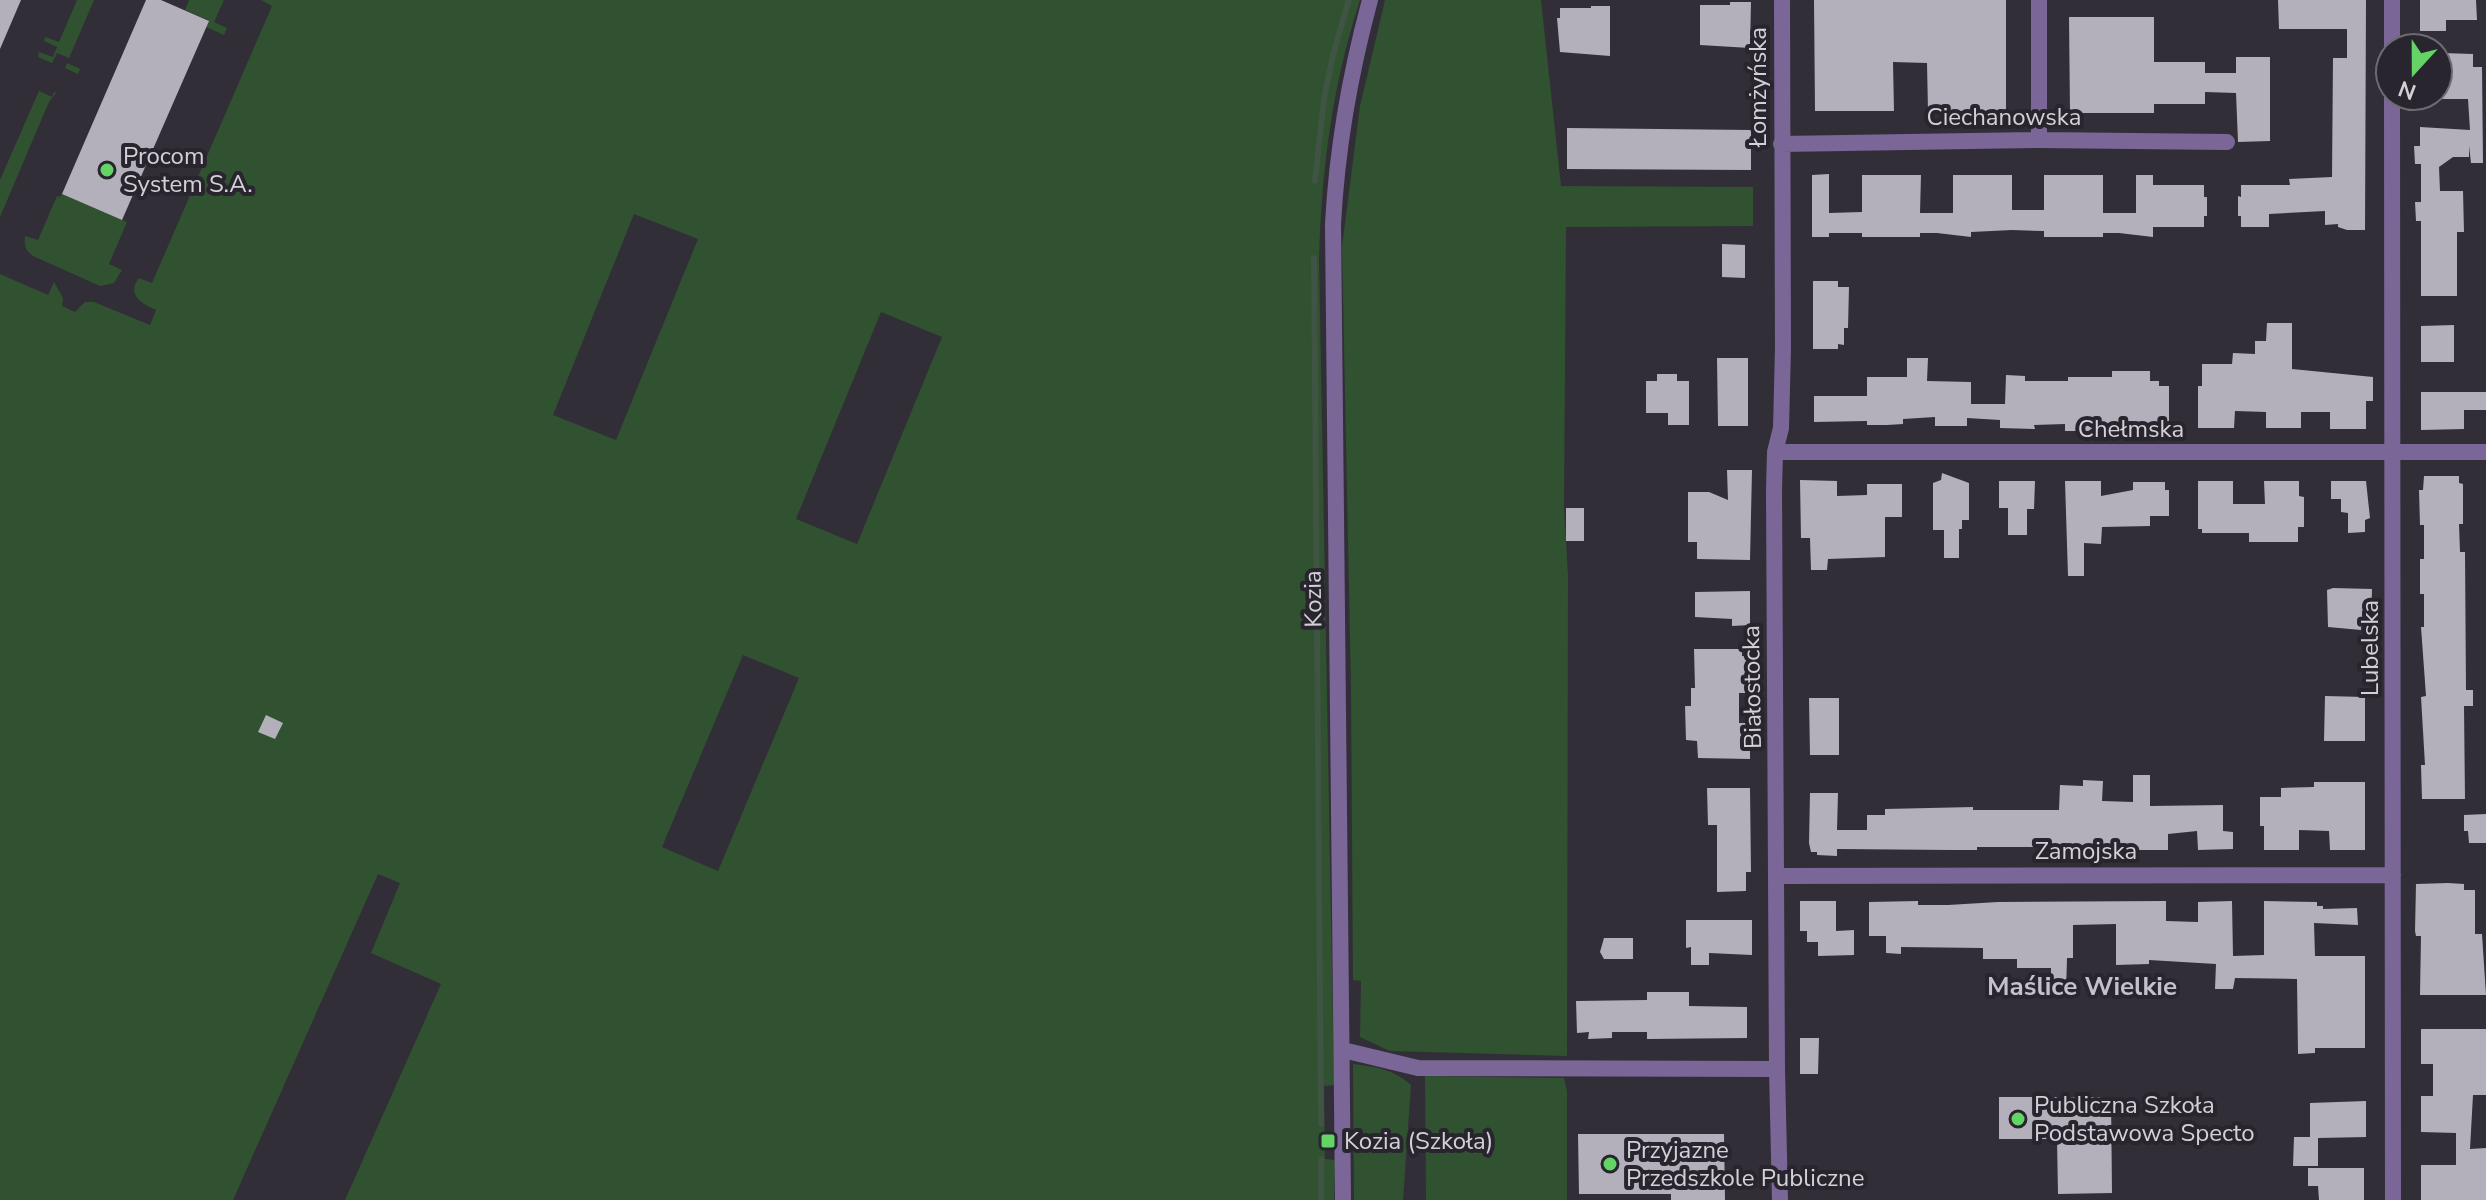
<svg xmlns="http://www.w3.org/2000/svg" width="2486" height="1200" font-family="'Nunito Sans',sans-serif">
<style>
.green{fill:#305230;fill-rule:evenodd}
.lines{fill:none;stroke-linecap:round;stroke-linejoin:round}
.stream{stroke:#3f5442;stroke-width:6}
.building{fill:#b4b0bb}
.street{stroke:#7a6798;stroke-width:16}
.poi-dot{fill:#64d467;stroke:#28252e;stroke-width:3}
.labels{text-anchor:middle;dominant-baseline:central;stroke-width:8;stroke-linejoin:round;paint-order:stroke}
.street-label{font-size:24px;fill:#d3d1d7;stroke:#28252e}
.poi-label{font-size:24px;fill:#d3d1d7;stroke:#28252e;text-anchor:start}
.neighbourhood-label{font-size:26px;font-weight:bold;fill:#c4c0cc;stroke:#28252e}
</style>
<rect width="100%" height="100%" fill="#322e38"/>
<!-- green -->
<path class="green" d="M77 0H94L67 63 80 69 78 74 65 68 69 58 57 53 52 63 38 57 39 52 53 57 57 47 44 41 45 37 59 42Z
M189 0H224L214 22 227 28 224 35 206 27 208 20 185 10Z
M261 0H1360C1332 87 1322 166 1319 258L1334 1085 1324 1086 1325 1159 1335 1160 1334 1200H345L441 984 371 953 400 883 378 874 233 1200H0V274L48 295 54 282 63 298 62 306 75 312 85 302H94L150 325 156 310C142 304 126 295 139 278L152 283 272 6ZM634 214 698 239 616 440 553 415ZM881 312 942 337 857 544 796 519ZM743 655 799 678 718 871 662 847Z
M1385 0H1541L1561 186 1753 187V226L1566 227 1564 508 1568 575 1567 1056 1390 1051 1360 1037 1361 981 1353 980 1351 686 1342 247 1360 106Z
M39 91 52 97 54 92 67 97 56 93 49 102 0 217V180Z
M62 194 127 222 109 264 122 270 114 283 100 286 33 256C25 250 24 245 25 236L38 240 57 196 60 197Z
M1353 1064C1375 1067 1394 1069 1411 1085L1403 1200H1354Z
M1425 1076 1564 1078 1567 1091V1200H1426Z"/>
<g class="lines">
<!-- stream -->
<path class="stream" d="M1315 181 1324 99 1333 55 1349 0
M1314 258 1321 1124
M1321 1159V1200"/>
</g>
<!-- building -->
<path class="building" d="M0 0H21L0 49Z
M146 0H161L209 21 122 220 62 194Z
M1814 0H2006V111H1928L1927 63 1893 62 1894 111H1815Z
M2278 0H2366L2365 230H2347L2338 227V224L2325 225V211L2269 214V227H2241V216H2238V196L2241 197V185H2290L2289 179 2332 177 2333 58H2347V29H2279Z
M2420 0H2476L2477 20H2446V31H2420Z
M1730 2H1751L1750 48 1700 45V5H1730Z
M1591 6H1610V56L1560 52 1557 18H1560V8H1591Z
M2069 17H2154V62H2205V73H2236V57H2270V141L2238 142 2236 93 2205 92V104H2154V113H2070Z
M2442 53 2473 54V67H2482L2483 163H2471L2469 146V157H2453L2439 167 2440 191H2463L2464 232H2457V296H2421V221H2416L2415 202H2421V164H2415L2414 146H2420V127L2470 130 2468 99H2438V62H2441Z
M1567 128 1751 130V170L1567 169Z
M1829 174V213L1862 212V175H1921L1920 213H1953V175H2012V210H2044V175H2103V213H2136V175H2153V185H2204V197H2207V216H2204V227H2153V237L2119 233H2103V237H2044V231L2012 230 1971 232V237L1937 233H1920V237H1862V233H1829V237H1812V175Z
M1722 244 1745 245V278L1722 277Z
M1813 281H1838V287H1849L1848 328H1844V345L1838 344V349H1813Z
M2267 323H2292V369L2373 377V401H2366V429H2330V412H2301V428H2266V412L2235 411 2234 428H2198V386H2202V364H2232L2233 353 2255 354V341H2266Z
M2454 325V362H2421V326Z
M1717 358H1748V426H1718Z
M1907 358H1928L1927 381 1971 382V404H2005L2006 375 2025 376V381H2068V377H2112V371H2150V381H2159V386H2169V431H2065V424L2034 425 2035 429 2000 428V420L1967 418V426H1935V417L1903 419V424L1887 425H1867V421L1814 422V396H1867V377H1907Z
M1657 374H1677V381H1689V425H1668V413H1646V381H1657Z
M2421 392H2486V410H2464V429L2421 430Z
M1727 470H1752L1750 560 1697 559V542H1688V492H1709L1728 500Z
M1942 473 1969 483V520H1962V529H1959V558H1944V530H1933V483L1941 480Z
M2424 476H2459V483L2463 484V524H2459L2460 552H2465L2466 690H2473V706H2464L2465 799H2422L2421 765H2425L2421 697 2426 696 2421 627H2424V594H2420V559H2424V525H2420L2419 490H2423Z
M1800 480 1837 481V496L1867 495V484H1902V517H1885V557L1828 559 1827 570H1811L1810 538H1801Z
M1999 481H2035L2034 509H2027V535H2008V508H1999Z
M2065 481H2101V496L2133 490V482H2165V490H2169V516H2150V526L2102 527 2101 544 2084 543V576H2068Z
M2198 481H2233V504H2265L2264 481H2299V496L2304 497V527H2298V542H2249V533H2202V529H2198Z
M2331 481H2366L2370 518 2365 520V532L2348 533V513L2341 512V499H2331Z
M1566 508H1584V541H1566Z
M2333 588 2372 589 2371 627H2361V630L2328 627 2327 590Z
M1750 591V625L1732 626V619L1695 617V592Z
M1694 649H1742V656H1749V675H1745V693H1739V723H1750V759L1698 758 1697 741 1686 740 1685 706H1691V688H1695Z
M2325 696 2365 697V741H2324Z
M1809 698H1839V755H1810Z
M266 715 283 723 275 739 258 732Z
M2133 775H2150V806L2223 805V831L2233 832V849L2198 850 2197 831 2168 834V850H2065V847H1977V850H1953L1837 849V856L1817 855V852H1811L1809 843 1810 793H1838L1837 830H1867V815H1885V809L1973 807V810H2059L2060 785 2083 786V780L2103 781 2102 801 2133 802Z
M2314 782H2365V850H2330L2329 831 2299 830V850H2264V826H2260V797H2281V788L2314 787Z
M1707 788H1750L1751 872H1746V891L1717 892V825H1708Z
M2486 814V843H2469L2468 831H2464V815Z
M2448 883 2464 884V890H2475V934H2482L2486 995H2420L2421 936H2416L2415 931 2416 884Z
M1800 901H1836V931L1854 930V955L1818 956V942H1807V931H1800Z
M1918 901V905H1948L1998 902 2166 901V921L2198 922V902L2232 901 2233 956 2264 955V901L2317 902V906H2323V909L2357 908 2358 925 2314 923 2315 956H2365V1048H2315V1053L2298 1054 2297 979 2235 978 2233 989H2215L2216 964 2149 960V964L2116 965V924L2073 925V958H2067L2066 992H2051V968H2017V959H1983V948L1901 947V954L1886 953V936H1869V902Z
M1686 920H1752V955L1709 953V965H1691V947L1686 948Z
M1604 938H1633V959H1604L1600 952Z
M1647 992H1689V1006L1747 1007V1038L1647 1039V1032H1612V1038L1588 1039 1589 1032 1577 1033 1576 1001 1647 1000Z
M2421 1029H2486V1095H2473L2470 1149 2486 1148V1200H2421V1165H2456V1133L2421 1132V1096H2433V1064H2421Z
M1800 1038H1819L1818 1074H1800Z
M1999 1097H2111L2112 1193 2058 1194 2057 1139H1999Z
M2366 1101V1137L2318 1138V1166H2293L2294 1137H2310V1103Z
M1578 1134H1724L1725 1200H1671V1194H1579Z
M2308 1168H2364V1200H2319L2318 1186H2308Z"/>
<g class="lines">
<!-- street -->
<path class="street" d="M2392 0V48
M2392 96 2393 1200
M2039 140V0
M1781 144 2039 140 2227 142
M1775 452H2486
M1778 876 2393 875
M1343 1050 1418 1068 1777 1069
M1343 1200 1333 224C1337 148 1350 74 1370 0
M1780 1200 1777 1069 1774 489 1775 452 1781 428 1783 348 1782 0"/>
</g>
<!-- markers -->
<g class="poi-dot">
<circle cx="107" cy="170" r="8"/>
<circle cx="2018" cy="1119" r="8"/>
<rect x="1320" y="1133" width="16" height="16" rx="4"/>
<circle cx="1610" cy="1164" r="8"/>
</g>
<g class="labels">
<!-- street labels -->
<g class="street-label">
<text transform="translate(1758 87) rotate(-90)">Łomżyńska</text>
<text x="2004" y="117">Ciechanowska</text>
<text x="2131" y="429">Chełmska</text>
<text transform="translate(1313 599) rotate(-91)">Kozia</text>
<text transform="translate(2370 648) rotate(-90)">Lubelska</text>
<text transform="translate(1752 687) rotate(-91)">Białostocka</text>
<text x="2086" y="851">Zamojska</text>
</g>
<!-- poi labels -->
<g class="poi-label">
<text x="123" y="156">Procom<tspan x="123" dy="28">System S.A.</tspan></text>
<text x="2034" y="1105">Publiczna Szkoła<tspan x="2034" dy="28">Podstawowa Specto</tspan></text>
<text x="1344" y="1141">Kozia (Szkoła)</text>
<text x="1626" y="1150">Przyjazne<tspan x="1626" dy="28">Przedszkole Publiczne</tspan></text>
</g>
<!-- neighbourhood labels -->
<g class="neighbourhood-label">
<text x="2082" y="986">Maślice Wielkie</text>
</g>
</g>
<!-- north arrow -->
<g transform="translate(2414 72) rotate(201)"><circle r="38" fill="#28252e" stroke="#6c6a72" stroke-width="2"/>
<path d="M0-6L14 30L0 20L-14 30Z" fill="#64d467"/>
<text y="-12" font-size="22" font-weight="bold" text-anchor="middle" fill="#d3d1d7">N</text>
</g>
</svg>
